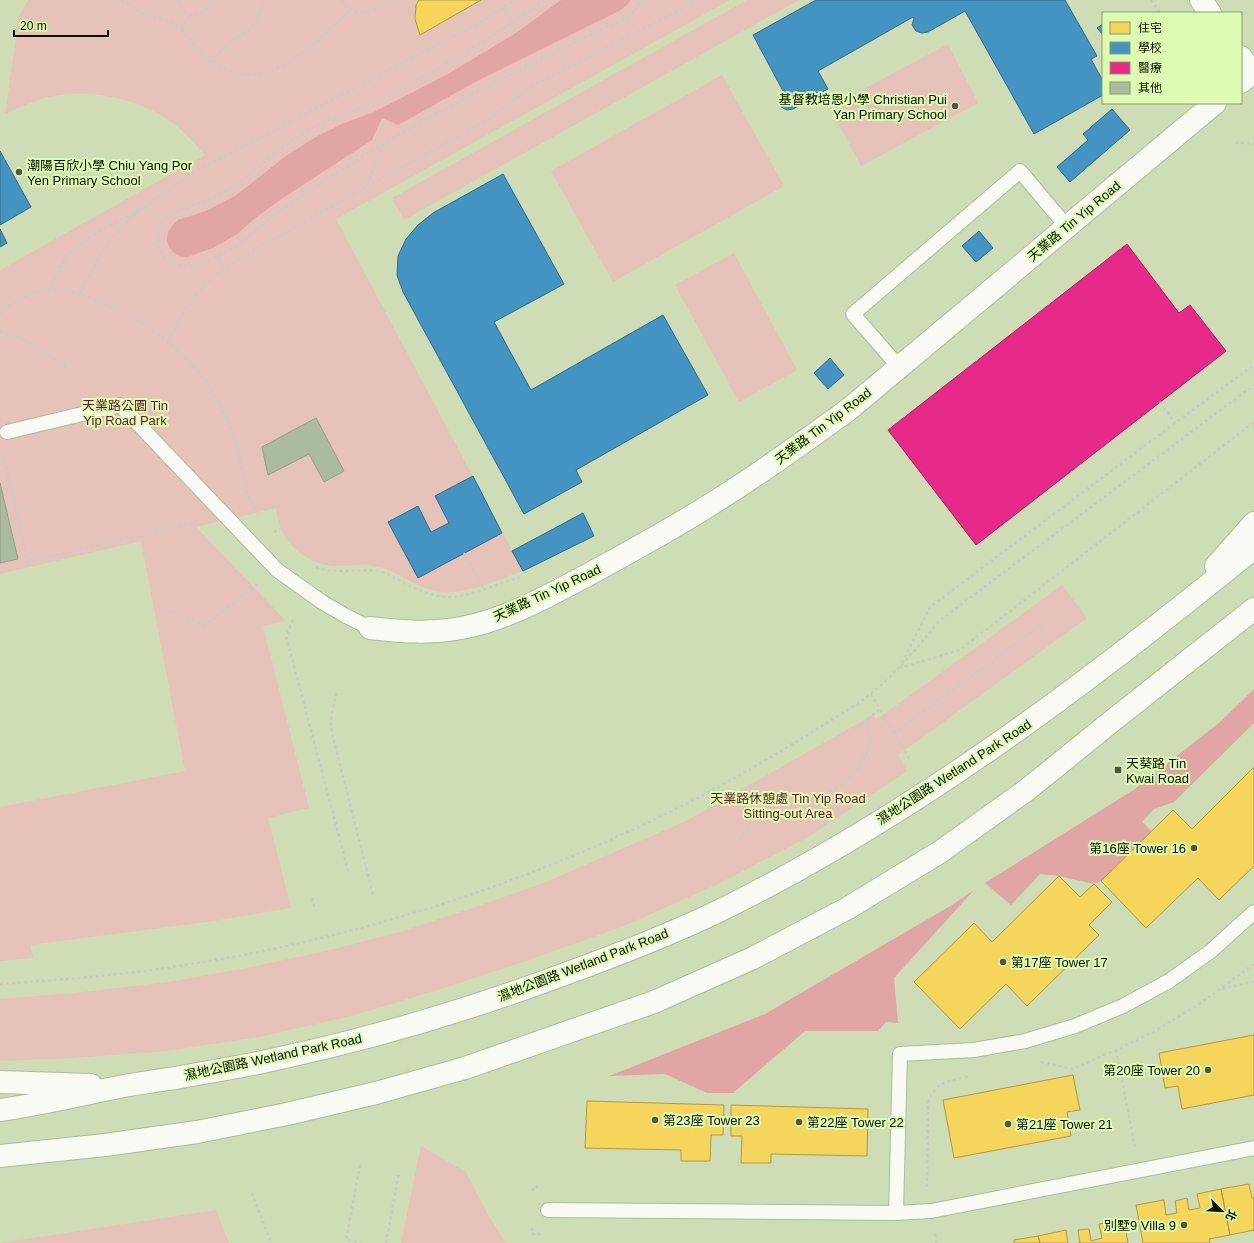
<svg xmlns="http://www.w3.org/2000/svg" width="1254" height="1243" font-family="Helvetica,'Noto Sans TC',sans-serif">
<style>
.green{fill:#e6c2b9}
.forest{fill:#e1a5a4}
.homes{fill:#f6d55c;stroke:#af9a40}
.schools{fill:#4393c3;stroke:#326c88}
.health{fill:#e7298a;stroke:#a42261}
.building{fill:#aabb9f;stroke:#91a287}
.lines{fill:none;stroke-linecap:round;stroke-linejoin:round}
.lane-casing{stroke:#afbb9c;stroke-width:16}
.street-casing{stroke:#afbb9c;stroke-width:24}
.secondary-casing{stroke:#afbb9c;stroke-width:24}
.primary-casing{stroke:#afbb9c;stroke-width:24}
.path{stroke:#c8cdc1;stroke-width:2.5;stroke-dasharray:3 3;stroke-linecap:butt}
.lane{stroke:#f8faf4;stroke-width:14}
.street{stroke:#f8faf4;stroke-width:22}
.secondary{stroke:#f8faf4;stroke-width:22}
.primary{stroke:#f8faf4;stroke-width:22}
.poi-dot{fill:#4e5840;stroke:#defbb2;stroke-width:1.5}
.labels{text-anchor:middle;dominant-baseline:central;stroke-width:4;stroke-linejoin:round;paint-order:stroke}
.poi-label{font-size:13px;fill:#091100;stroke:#defbb2;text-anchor:start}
.street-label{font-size:13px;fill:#091100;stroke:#defbb2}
.park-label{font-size:13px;fill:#621830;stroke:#defbb2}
</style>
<rect width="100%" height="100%" fill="#ceddb6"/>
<!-- green -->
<path class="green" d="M28 0H419C414 12 416 23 420 34L481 0H730L336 219 523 571C497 580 461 597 435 591 415 587 399 572 379 567 366 563 353 566 339 566 316 567 290 551 281 529 278 523 277 515 276 508L196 527 286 621 263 626 309 808 268 818 291 908 214 921 30 945 33 958 0 961V807L185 771 141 541 0 574V270L205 155C195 144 185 132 173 123 140 99 94 89 54 96 37 99 21 107 5 114L19 16Z
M747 0H799L404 220 392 198Z
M948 44 978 103 861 166 830 107Z
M722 75 784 186 613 282 551 171Z
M734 253 797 370 739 402 675 285Z
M1062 585 1087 618 898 755 907 771 808 837 718 884 624 926 526 961 441 989 351 1016 259 1037 166 1051 73 1058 0 1061V999L83 992 168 982 252 967 335 949 406 930 476 907 546 882 686 821 873 715 876 720Z
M421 1146 466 1172 488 1215 506 1243H401Z
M216 1210 229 1243H0Z"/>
<!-- forest -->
<path class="forest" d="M561 0H631L627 5 619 11 477 81 398 125 382 118 372 140 280 200 259 215 237 234 213 248 187 257 180 256 174 253 169 247 167 240 168 232 172 226 178 220 206 211 235 196 286 156 314 138 342 124 374 112 448 74 519 31Z
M1254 689V723L1174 802 1154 809 1142 822 1152 831 1101 881 1094 884 1059 876 1040 874 1011 905 985 883 1135 789 1220 722Z
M974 890 894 978 898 1023 886 1022 878 1031H805L733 1093H707L665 1074 609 1076 765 1014 952 905Z"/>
<!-- homes -->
<path class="homes" d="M419 0H481L420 35 415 19 416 5Z
M1254 767V866L1219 900 1198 878 1146 928 1101 881 1173 810 1192 829Z
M1059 876 1080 897 1094 884 1112 902 1089 925 1099 935 1027 1006 1006 984 960 1029 914 982 974 923 992 942Z
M1254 1035V1095L1182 1109 1178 1086 1165 1088 1159 1053Z
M1073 1075 1080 1110 1067 1112 1071 1136 954 1158 943 1100Z
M587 1101 724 1105 723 1135H711L710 1161H681V1150L585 1148Z
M731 1105 868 1109 867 1156 771 1154V1163H741L742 1136H731Z
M1249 1184 1252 1198H1254V1230L1230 1235 1221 1189Z
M1221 1189 1230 1235 1209 1239 1210 1243H1143L1136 1205 1164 1200 1166 1215 1177 1213 1175 1201 1187 1198 1189 1210 1200 1208 1197 1194Z
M1124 1219 1128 1243H1078H1080L1078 1230 1089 1229 1091 1241 1102 1238 1099 1224Z
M1066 1230 1068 1243H1040L1038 1236Z
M1038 1236 1040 1243H1014V1240Z"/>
<!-- schools -->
<path class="schools" d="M816 0H1065L1097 56 1091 59 1103 81V95L1034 134 965 11 928 32 922 33 916 31 912 25 914 19 913 17 818 71 828 89 793 109 787 110 781 107 778 102 779 95 783 91 753 35Z
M1103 24V35L1097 28Z
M1112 109 1130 130 1070 182 1057 167 1088 140 1083 134Z
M0 151 31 207 0 225Z
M503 174 564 284 494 322 531 390 663 315 708 395 576 470 582 482 524 514 403 292 397 275 398 256 406 239 418 225 433 213Z
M0 229 7 243 0 247Z
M979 231 993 248 976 262 962 246Z
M830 358 844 375 828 389 814 373Z
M473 476 502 533 418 578 388 522 418 506 431 532 449 523 435 496Z
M583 513 594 536 523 571 512 551Z"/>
<!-- health -->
<path class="health" d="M1127 244 1179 313 1190 305 1226 351 976 545 888 430Z"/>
<!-- building -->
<path class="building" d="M316 418 344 471 324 482 309 454 268 475 262 447Z
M0 483 18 559 0 563Z"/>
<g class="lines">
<defs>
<path id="lane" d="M899 367 853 314 1020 171 1067 227
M7 432 120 405 277 570 322 602 346 616 370 628
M548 1210 896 1213 931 1211 1254 1148
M896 1213 900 1054 974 1050 1025 1041 1075 1026 1123 1006 1169 981 1211 951 1254 912"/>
<path id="street" d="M1241 82 1253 73
M370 628C403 632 433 634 466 627 510 618 554 593 593 572 635 549 676 527 716 501 761 473 804 442 848 410L1215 103"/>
<path id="secondary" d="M1201 0 1210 13
M1241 57 1254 75"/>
<path id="primary" d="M1216 566 1254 523
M0 1082 91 1085
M0 1110C42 1104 83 1094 124 1086 145 1082 166 1080 186 1076 216 1071 246 1066 276 1059 374 1038 471 1009 565 974 620 954 675 933 727 907 918 812 1089 682 1254 548
M0 1156 105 1145 197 1132 287 1114 376 1093 465 1068 654 1002 753 958 848 908 940 852 1028 789 1112 721 1254 609"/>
</defs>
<!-- lane casing -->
<use href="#lane" class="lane-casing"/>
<!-- street casing -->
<use href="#street" class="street-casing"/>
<!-- secondary casing -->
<use href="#secondary" class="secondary-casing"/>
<!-- primary casing -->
<use href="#primary" class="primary-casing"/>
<!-- path -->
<path class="path" d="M122 0C132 8 142 14 154 18 164 21 170 21 179 27 183 30 186 35 189 39 196 48 203 57 212 63 270 98 311 45 350 10
M179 0C179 20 210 19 210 0
M342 0C354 20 374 14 388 0
M545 0C500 32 455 60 406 85 394 91 382 98 370 104 350 112 329 119 309 130 281 145 259 169 232 187 222 193 211 199 200 203 186 208 170 210 161 225 157 232 157 241 160 249 171 278 207 263 226 252 232 248 238 245 243 241 252 235 258 228 266 221 293 201 322 182 351 164 438 109 530 63 624 19L634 12 641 0
M1151 0 1160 13
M503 7 513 22
M181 28 190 15
M212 62C216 56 220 50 226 46 231 41 238 38 244 34 256 26 261 14 263 0
M1235 143H1254
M367 185 383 145
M217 257 224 268
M50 290C53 283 56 274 60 267 78 238 114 224 142 208
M80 294C93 266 108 240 130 219 149 202 172 188 193 173L491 16 513 0
M0 314C14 301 31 291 51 290 70 289 86 296 103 303 149 323 189 353 215 396 226 415 234 434 239 455 242 466 243 477 246 488 248 495 252 503 255 510
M0 332C26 338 46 352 66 368
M169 342C183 307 201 285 232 263L367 186 485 122 533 85 661 20 696 0
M1160 402 1175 423
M3 455 28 562 198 521
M274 532 281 529
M464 553 484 589
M28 562 30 567
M316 567C335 575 357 568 377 571 393 574 404 585 419 590 429 594 439 597 449 597 469 597 500 583 520 577
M158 607 205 625 258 584
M293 620 286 636 349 874
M902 663 930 607 1175 423 1254 365
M899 668 960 650 1254 422
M337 693C332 706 330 719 332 733L373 895
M871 694 910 760
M894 733 1044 623
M740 841C747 827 755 813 771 805 786 798 800 800 816 796 842 791 864 769 869 743 870 736 867 726 867 719L880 709
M312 898 315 910
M0 984C55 980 110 976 165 968 354 941 540 881 709 792 748 771 787 748 825 724 838 716 852 708 864 699 893 678 916 649 939 621L1254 385
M1222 989 1254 981
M1116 1050 1135 1147
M1041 1062 1073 1069 1116 1050 1158 1029 1198 1005 1254 964
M360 1165 346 1240 363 1243
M927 1187 928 1103C936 1081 949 1081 970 1076
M533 1191V1187H540
M252 1193 271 1243
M532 1228V1234H542
M935 1234 937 1243
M386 1243 399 1172"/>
<!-- lane -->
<use href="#lane" class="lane"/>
<!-- street -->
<use href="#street" class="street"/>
<!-- secondary -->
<use href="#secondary" class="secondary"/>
<!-- primary -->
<use href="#primary" class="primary"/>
</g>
<!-- markers -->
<g class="poi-dot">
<circle cx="955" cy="106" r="4"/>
<circle cx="19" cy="172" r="4"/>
<rect x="1114" y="766" width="8" height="8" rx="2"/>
<circle cx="1194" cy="848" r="4"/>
<circle cx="1003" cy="962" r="4"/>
<circle cx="1208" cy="1070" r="4"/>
<circle cx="655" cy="1120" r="4"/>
<circle cx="799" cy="1122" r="4"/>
<circle cx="1008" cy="1124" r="4"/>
<circle cx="1184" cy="1225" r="4"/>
</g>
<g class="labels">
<!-- poi labels -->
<g class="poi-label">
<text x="947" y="99" text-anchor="end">基督教培恩小學 Christian Pui<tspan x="947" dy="15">Yan Primary School</tspan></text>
<text x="27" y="165">潮陽百欣小學 Chiu Yang Por<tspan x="27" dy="15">Yen Primary School</tspan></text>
<text x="1126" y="763">天葵路 Tin<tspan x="1126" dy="15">Kwai Road</tspan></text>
<text x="1186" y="848" text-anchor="end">第16座 Tower 16</text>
<text x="1011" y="962">第17座 Tower 17</text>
<text x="1200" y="1070" text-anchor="end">第20座 Tower 20</text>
<text x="663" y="1120">第23座 Tower 23</text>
<text x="807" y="1122">第22座 Tower 22</text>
<text x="1016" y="1124">第21座 Tower 21</text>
<text x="1176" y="1225" text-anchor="end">別墅9 Villa 9</text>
</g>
<!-- street labels -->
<g class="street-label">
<text transform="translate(1074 221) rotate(-40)">天業路 Tin Yip Road</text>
<text transform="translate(823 426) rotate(-37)">天業路 Tin Yip Road</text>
<text transform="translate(547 593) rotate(-25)">天業路 Tin Yip Road</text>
<text transform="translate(954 772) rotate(-33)">濕地公園路 Wetland Park Road</text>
<text transform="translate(583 965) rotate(-21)">濕地公園路 Wetland Park Road</text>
<text transform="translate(273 1057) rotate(-12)">濕地公園路 Wetland Park Road</text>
</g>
<!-- park labels -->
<g class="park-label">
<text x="125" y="405">天業路公園 Tin<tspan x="125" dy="15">Yip Road Park</tspan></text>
<text x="788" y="798">天業路休憩處 Tin Yip Road<tspan x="788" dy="15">Sitting-out Area</tspan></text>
</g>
</g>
<!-- legend -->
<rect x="1102" y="12" width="140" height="92" fill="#defbb2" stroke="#899d6b"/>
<rect x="1110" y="22" width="20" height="12" fill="#f6d55c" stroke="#899d6b"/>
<text x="1138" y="32" font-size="12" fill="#091100">住宅</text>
<rect x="1110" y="42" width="20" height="12" fill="#4393c3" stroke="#899d6b"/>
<text x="1138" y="52" font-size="12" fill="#091100">學校</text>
<rect x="1110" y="62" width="20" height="12" fill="#e7298a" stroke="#899d6b"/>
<text x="1138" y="72" font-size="12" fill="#091100">醫療</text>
<rect x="1110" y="82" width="20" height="12" fill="#aabb9f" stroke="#899d6b"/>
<text x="1138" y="92" font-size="12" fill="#091100">其他</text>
<!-- north arrow -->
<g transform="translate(1222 1211) rotate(114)" stroke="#defbb2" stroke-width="3" paint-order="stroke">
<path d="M0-3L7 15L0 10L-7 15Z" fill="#091100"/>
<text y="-6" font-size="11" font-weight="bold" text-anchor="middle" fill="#091100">北</text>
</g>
<!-- scale -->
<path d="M14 30v6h94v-6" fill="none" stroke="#091100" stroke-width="2"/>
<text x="20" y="30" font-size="12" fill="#091100" stroke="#defbb2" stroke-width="3" paint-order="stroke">20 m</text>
</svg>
